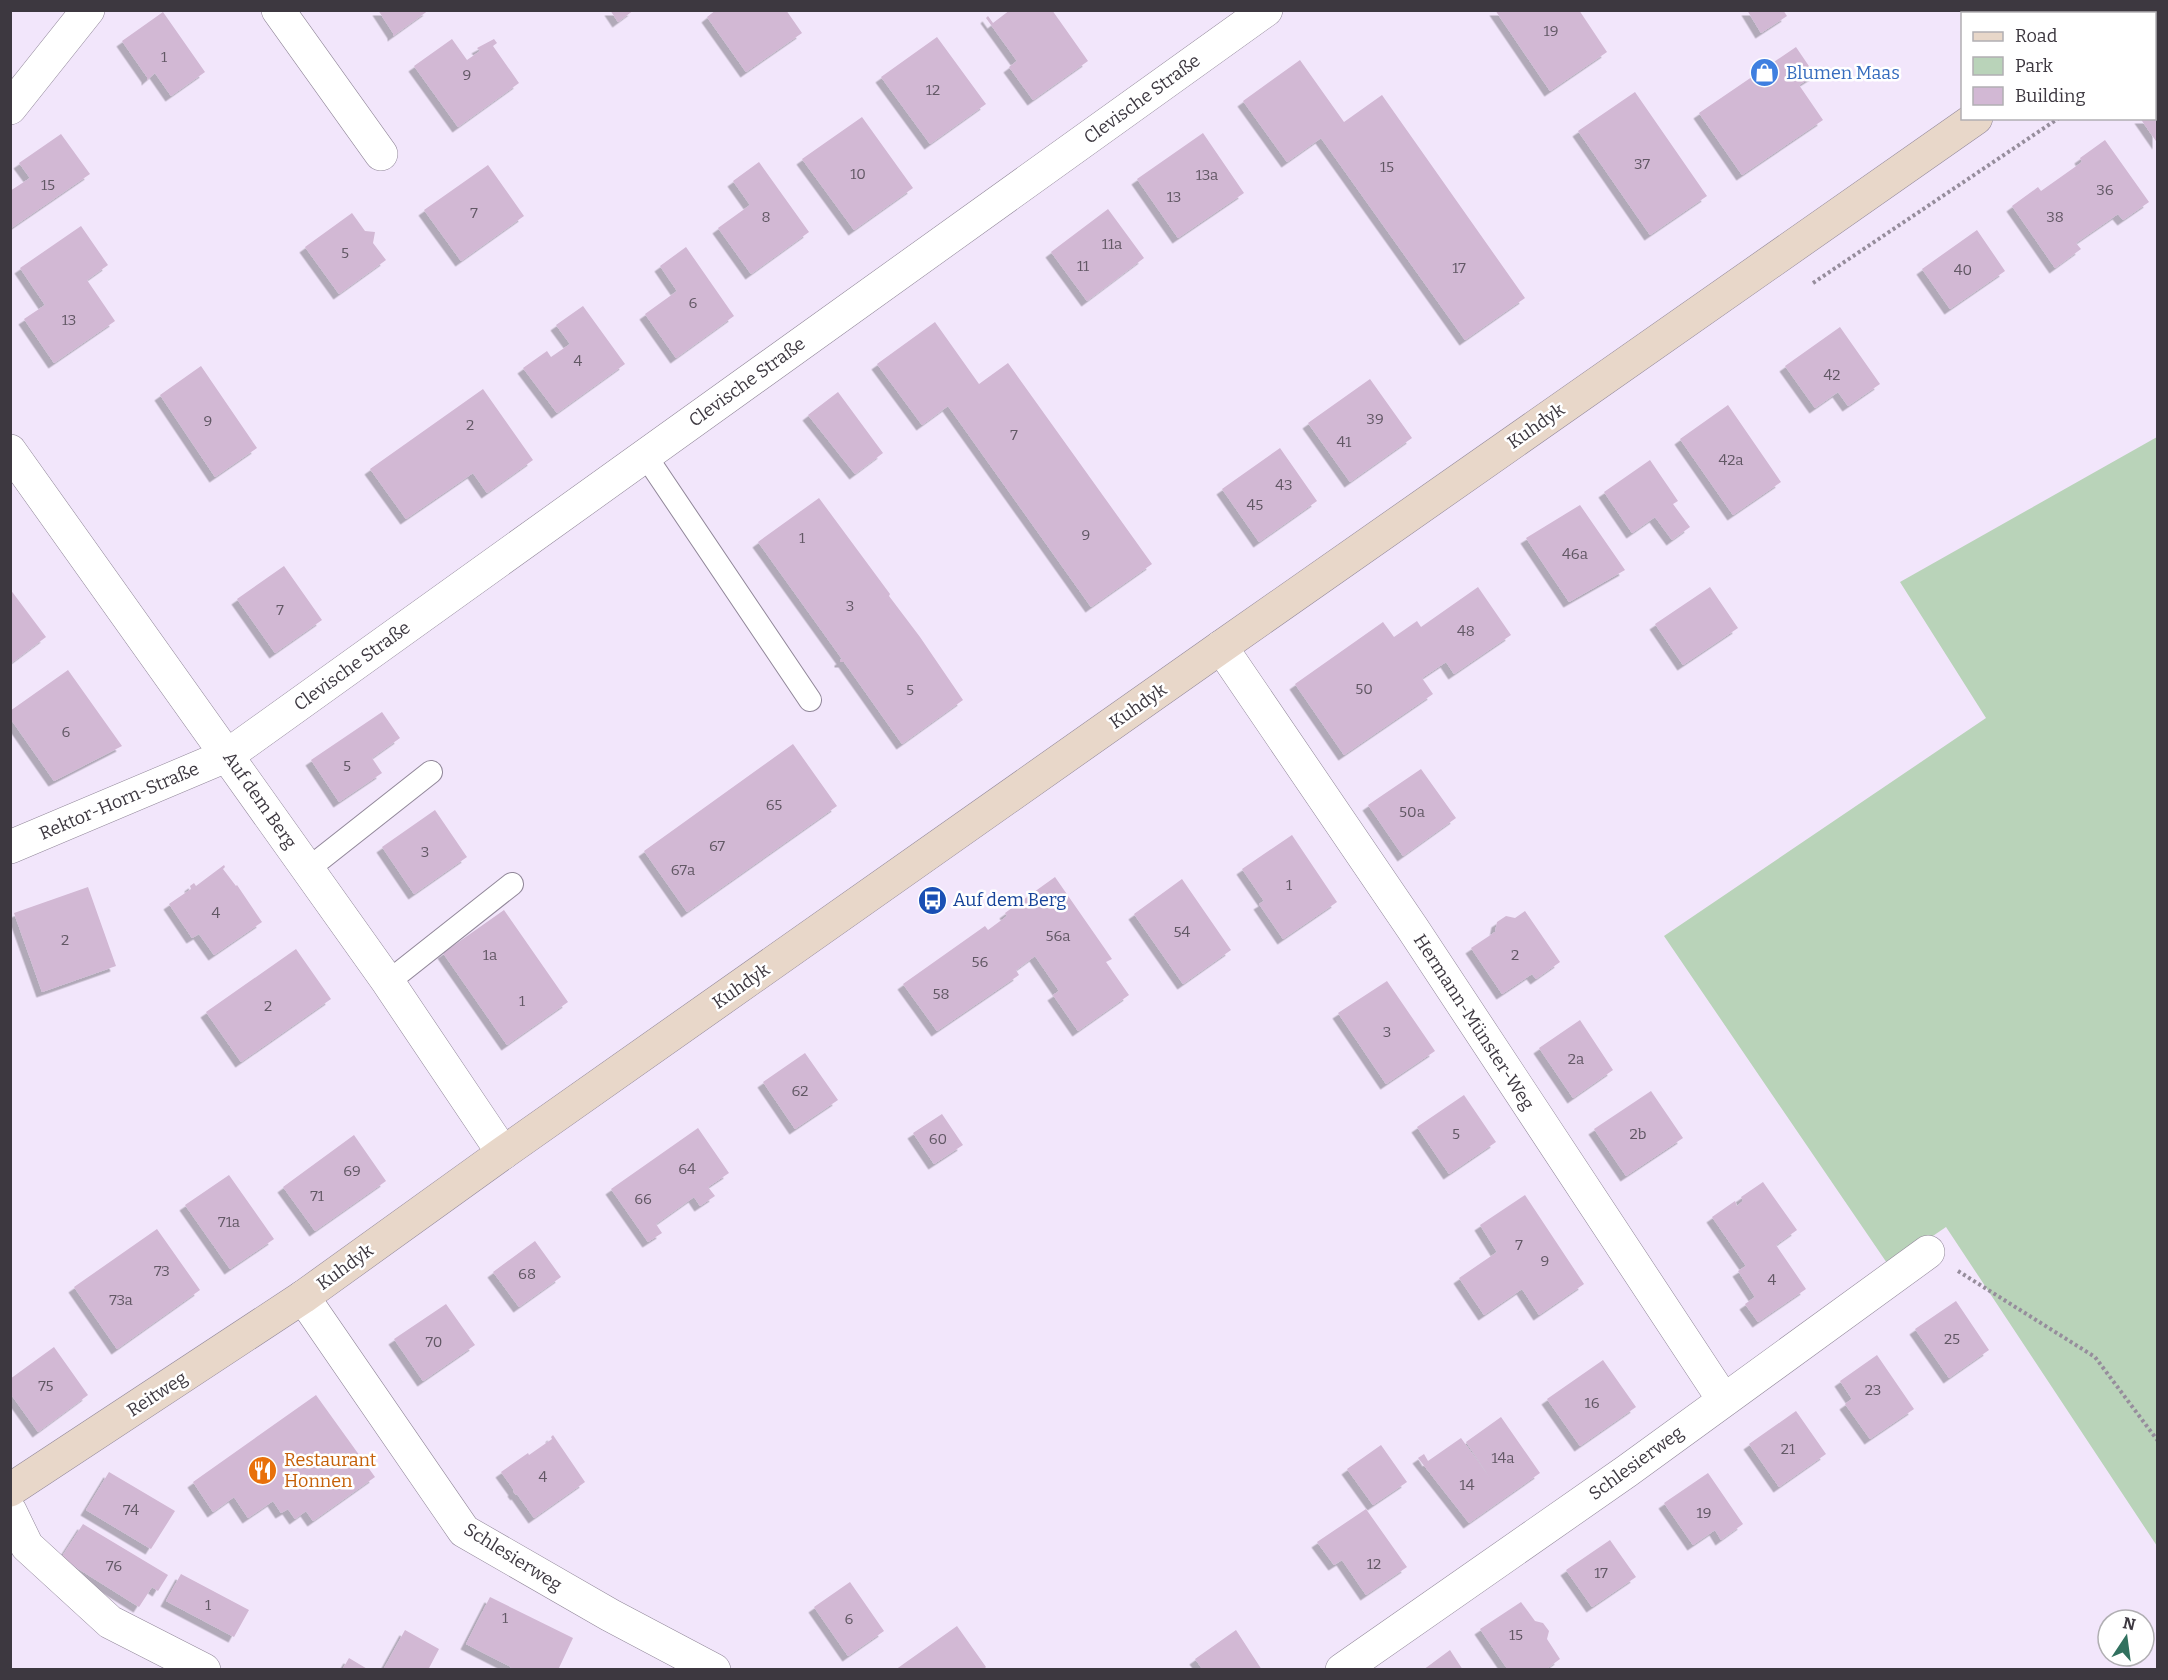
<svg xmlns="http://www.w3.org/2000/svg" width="2168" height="1680" font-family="Bitter,serif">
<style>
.green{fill:#b9d3b9}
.building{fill:#d2b8d4;filter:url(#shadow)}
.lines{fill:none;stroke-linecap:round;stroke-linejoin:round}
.lane-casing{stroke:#918799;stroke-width:24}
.street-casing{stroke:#918799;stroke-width:34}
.secondary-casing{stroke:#918799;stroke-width:34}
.path{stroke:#968d9c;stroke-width:4;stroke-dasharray:3 3;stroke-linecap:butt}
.lane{stroke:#fff;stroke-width:22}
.street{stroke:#fff;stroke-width:33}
.secondary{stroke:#e8d7c9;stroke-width:33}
.labels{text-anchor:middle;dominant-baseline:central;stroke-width:5;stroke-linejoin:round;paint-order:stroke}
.number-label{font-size:15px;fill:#625865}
.shop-label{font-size:18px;fill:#366cbe;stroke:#fff;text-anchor:start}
.street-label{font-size:18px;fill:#3d3840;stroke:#fff}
.transit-label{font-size:18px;fill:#164399;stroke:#fff;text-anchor:start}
.food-label{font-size:18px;fill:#c56008;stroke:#fff;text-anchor:start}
</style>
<defs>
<filter id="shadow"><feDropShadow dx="-5.5" dy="5.5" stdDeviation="0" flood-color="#0004"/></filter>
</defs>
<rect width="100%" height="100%" fill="#f2e6fb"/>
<!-- green -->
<path class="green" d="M2157 437V1546L1946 1227 1889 1266 1664 936 1986 718 1900 582Z"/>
<!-- building -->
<path class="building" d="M378 10H429L393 36V33Z
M610 10H634L618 22Z
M716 10H786L802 33 746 72 707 17Z
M1010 10H1052L1088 61 1033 100 1009 67 1017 61 986 18 988 16 993 23Z
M1495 10H1579L1607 52 1550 91Z
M1747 10H1783L1787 16 1761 33Z
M163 12 205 72 171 96 155 73 147 80V77L122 41Z
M937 37 986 104 930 144 881 77Z
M452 39 467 60 480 51 477 48 494 39 497 43 493 46 519 83 458 127 414 66Z
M1796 47 1815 75 1799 85 1823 120 1742 175 1699 113Z
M1300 60 1344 122 1382 95 1525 298 1465 340 1321 138 1287 162 1243 101Z
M1635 92 1707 196 1650 235 1578 131Z
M2158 103V144L2140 118H2154V105Z
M862 117 913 188 854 230 802 159Z
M1203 133 1244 193 1178 238 1137 179Z
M61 134 90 174 10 229V191L30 178 19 163Z
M2105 140 2149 202 2123 220 2118 214 2076 243 2081 249 2055 268 2012 206 2038 187 2041 191 2082 162 2080 158Z
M759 162 809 232 751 274 718 228 750 205 733 181Z
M488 165 524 216 461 261 424 210Z
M1108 209 1144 258 1087 301 1051 252Z
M352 213 365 231 375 232 373 243 386 260 339 294 305 247Z
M81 226 108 265 87 280 115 321 54 363 24 319 45 305 20 268Z
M1977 230 2005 271 1950 309 1922 269Z
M686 247 734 316 676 358 645 314 677 291 660 266Z
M583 306 625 364 557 413 523 368 547 351 551 357 570 344 556 325Z
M935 322 979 384 1008 363 1152 564 1091 607 948 406 922 425 877 364Z
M1840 327 1880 384 1848 406 1838 392 1815 408 1785 366Z
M201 366 257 448 215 477 160 395Z
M1370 379 1412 438 1350 482 1308 423Z
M483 389 533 460 487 493 473 473 406 519 370 469Z
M838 392 883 453 855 474 808 415Z
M1728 405 1781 482 1733 515 1680 439Z
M1280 448 1317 501 1259 542 1222 489Z
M1650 460 1678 501 1673 504 1690 527 1672 540 1655 517 1632 533 1604 492Z
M819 498 890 594 889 596 920 637 963 700 902 744 844 662H840V660L842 659 758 542Z
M1580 505 1625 570 1569 602 1526 538Z
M284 566 322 620 275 653 237 599Z
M1478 587 1511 635 1454 674 1446 662 1422 678 1433 694 1344 755 1295 684 1383 622 1394 637 1417 621 1421 627Z
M1710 587 1738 628 1683 665 1655 624Z
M10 589 46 637 10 664Z
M68 670 122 746 54 781 10 718V711Z
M382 712 400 738 372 758 382 773 339 802 311 760Z
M793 744 837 806 687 912 644 851Z
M1421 769 1456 818 1403 856 1368 805Z
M435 810 467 857 414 894 382 847Z
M1292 835 1337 902 1283 939 1259 904 1264 901 1242 869Z
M224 865 225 867 223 869 236 886 237 885 262 922 214 955 199 934 192 938 169 904 191 889 190 886 194 883 196 886Z
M1055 877 1112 959 1106 962 1129 995 1078 1031 1053 995 1059 991 1035 956 1016 970 1019 975 937 1031 903 984 985 926 988 930 1007 916 1005 913Z
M1182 879 1231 950 1183 984 1134 914Z
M88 887 116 966 42 992 14 913Z
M504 910 568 1002 507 1045 443 953Z
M1525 911 1560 962 1536 979 1532 974 1502 994 1471 948 1495 932 1497 922 1506 916 1515 918Z
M296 949 331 999 241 1062 206 1012Z
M1387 981 1435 1051 1386 1084 1338 1013Z
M1580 1020 1613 1070 1573 1098 1539 1048Z
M805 1053 838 1100 795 1129 763 1082Z
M1651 1091 1683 1138 1626 1176 1594 1129Z
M1464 1095 1496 1142 1449 1174 1417 1127Z
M942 1114 963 1145 934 1164 913 1133Z
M698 1128 729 1173 708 1187 715 1196 700 1206 694 1197 656 1224 662 1233 648 1242 611 1189Z
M354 1135 386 1181 315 1231 283 1187Z
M229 1175 274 1239 230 1269 185 1205Z
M1763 1182 1797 1230 1776 1245 1806 1289 1758 1322 1745 1304 1755 1297 1738 1271 1746 1266 1712 1217 1735 1201 1737 1206 1743 1201 1741 1197Z
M1525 1195 1584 1284 1539 1315 1522 1289 1484 1315 1459 1278 1497 1252 1480 1225Z
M157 1229 200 1290 117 1349 74 1287Z
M535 1241 561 1277 519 1307 493 1272Z
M1956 1301 1989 1350 1949 1378 1915 1329Z
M446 1304 475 1345 423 1381 394 1339Z
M54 1347 88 1395 38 1432 10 1393V1379Z
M1877 1355 1914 1409 1870 1439 1845 1404 1852 1399 1840 1381Z
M1603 1360 1636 1407 1580 1446 1547 1399Z
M316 1395 375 1477 313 1521 306 1511 295 1519 288 1509 281 1513 273 1501 248 1518 234 1497 213 1512 193 1482Z
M1796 1411 1826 1454 1779 1487 1749 1444Z
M1501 1417 1540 1473 1469 1523 1418 1458 1424 1454 1428 1461 1461 1438 1490 1478 1466 1442Z
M553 1435 585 1482 534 1518 517 1494 516 1495 513 1491 514 1490 501 1472 528 1453 529 1455 552 1439 551 1437Z
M1381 1445 1407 1482 1373 1505 1347 1469Z
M109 1472 175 1511 151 1549 86 1510Z
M1708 1473 1743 1524 1721 1540 1715 1530 1693 1545 1664 1503Z
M1366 1509 1407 1567 1366 1595 1342 1560 1334 1565 1317 1542Z
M83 1524 168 1575 158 1591 152 1587 139 1607 61 1558Z
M1610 1540 1636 1577 1592 1607 1566 1570Z
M181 1574 249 1610 234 1637 166 1601Z
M850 1582 884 1631 848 1656 814 1607Z
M490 1597 573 1638 558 1670H509L511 1667 466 1644Z
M1521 1602 1535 1621 1543 1623 1549 1631 1547 1639 1560 1659 1545 1670H1508L1480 1629Z
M957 1626 986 1667 983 1670H895Z
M405 1630 439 1649 428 1670H383Z
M1236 1630 1262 1670H1203L1195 1659Z
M1450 1650 1463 1670H1423Z
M349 1658 369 1670H342Z"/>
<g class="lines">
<defs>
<path id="lane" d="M645 455 810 700
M308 869 431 772
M388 982 512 884"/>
<path id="street" d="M278 10 381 154
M10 108 88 10
M10 451 388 982 503 1153
M1221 647 1413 929 1723 1399
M10 847 228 755 1266 10
M303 1297 464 1531 610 1615 714 1670
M10 1511 27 1546 110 1622 204 1670
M1342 1670 1627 1471 1928 1252"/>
<path id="secondary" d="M2137 14 2142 10
M10 1490 303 1297 503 1153 1221 647 1976 118"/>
</defs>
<!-- lane casing -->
<use href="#lane" class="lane-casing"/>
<!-- street casing -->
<use href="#street" class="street-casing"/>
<!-- secondary casing -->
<use href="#secondary" class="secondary-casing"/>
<!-- path -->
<path class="path" d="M2154 56 2158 55
M1813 283 2059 118
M1958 1271 2095 1357 2158 1441"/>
<!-- lane -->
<use href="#lane" class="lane"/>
<!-- street -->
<use href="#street" class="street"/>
<!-- secondary -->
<use href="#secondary" class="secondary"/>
</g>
<!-- icons -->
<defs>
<symbol id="shop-disc" viewBox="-11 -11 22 22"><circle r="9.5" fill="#3f7fe0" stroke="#fff"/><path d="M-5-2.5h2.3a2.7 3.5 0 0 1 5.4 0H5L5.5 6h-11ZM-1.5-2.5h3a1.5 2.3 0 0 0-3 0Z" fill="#fff"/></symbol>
<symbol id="bus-disc" viewBox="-11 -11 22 22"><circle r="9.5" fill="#1a4fb4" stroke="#fff"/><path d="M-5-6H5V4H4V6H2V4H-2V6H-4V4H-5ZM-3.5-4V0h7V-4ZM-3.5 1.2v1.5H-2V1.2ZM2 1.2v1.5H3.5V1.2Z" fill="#fff"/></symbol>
<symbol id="restaurant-disc" viewBox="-11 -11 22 22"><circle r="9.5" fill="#e8710a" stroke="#fff"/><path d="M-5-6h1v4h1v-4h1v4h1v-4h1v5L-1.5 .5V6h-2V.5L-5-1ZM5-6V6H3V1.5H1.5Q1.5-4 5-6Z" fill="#fff"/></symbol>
</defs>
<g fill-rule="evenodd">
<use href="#shop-disc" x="1748" y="56" width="33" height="33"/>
<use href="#bus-disc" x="916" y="884" width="33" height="33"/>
<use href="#restaurant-disc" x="246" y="1454" width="33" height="33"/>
</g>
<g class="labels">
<!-- number labels -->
<g class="number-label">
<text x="1551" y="31">19</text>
<text x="164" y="57">1</text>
<text x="467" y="75">9</text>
<text x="933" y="90">12</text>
<text x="1642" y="164">37</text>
<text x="1387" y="167">15</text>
<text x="858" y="174">10</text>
<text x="1207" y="175">13a</text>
<text x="48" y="185">15</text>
<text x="2105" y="190">36</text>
<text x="1174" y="197">13</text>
<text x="474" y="213">7</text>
<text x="766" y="217">8</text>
<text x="2055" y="217">38</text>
<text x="1112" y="244">11a</text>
<text x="345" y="253">5</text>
<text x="1083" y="266">11</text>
<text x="1459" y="268">17</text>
<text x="1963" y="270">40</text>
<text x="693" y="303">6</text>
<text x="69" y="320">13</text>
<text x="578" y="361">4</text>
<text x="1832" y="375">42</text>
<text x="1375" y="419">39</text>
<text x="208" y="421">9</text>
<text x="470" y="425">2</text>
<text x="1014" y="435">7</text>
<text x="1344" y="442">41</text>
<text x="1731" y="460">42a</text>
<text x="1284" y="485">43</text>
<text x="1255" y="505">45</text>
<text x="1086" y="535">9</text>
<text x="802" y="538">1</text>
<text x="1575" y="554">46a</text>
<text x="850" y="606">3</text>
<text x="280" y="610">7</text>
<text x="1466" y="631">48</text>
<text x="1364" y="689">50</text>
<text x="910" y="690">5</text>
<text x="66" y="732">6</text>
<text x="347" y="766">5</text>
<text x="774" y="805">65</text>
<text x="1412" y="812">50a</text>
<text x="717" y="846">67</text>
<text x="425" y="852">3</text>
<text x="683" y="870">67a</text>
<text x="1289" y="885">1</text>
<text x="216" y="913">4</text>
<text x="1182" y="932">54</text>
<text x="1058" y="936">56a</text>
<text x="65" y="940">2</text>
<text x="490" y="955">1a</text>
<text x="1515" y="955">2</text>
<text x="980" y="962">56</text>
<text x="941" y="994">58</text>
<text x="522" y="1001">1</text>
<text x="268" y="1006">2</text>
<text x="1387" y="1032">3</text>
<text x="1576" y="1059">2a</text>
<text x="800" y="1091">62</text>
<text x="1456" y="1134">5</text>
<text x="1638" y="1134">2b</text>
<text x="938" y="1139">60</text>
<text x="687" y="1169">64</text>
<text x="352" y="1171">69</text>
<text x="317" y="1196">71</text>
<text x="643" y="1199">66</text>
<text x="229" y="1222">71a</text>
<text x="1519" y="1245">7</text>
<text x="1545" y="1261">9</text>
<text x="162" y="1271">73</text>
<text x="527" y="1274">68</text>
<text x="1772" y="1280">4</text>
<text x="121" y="1300">73a</text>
<text x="1952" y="1339">25</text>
<text x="434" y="1342">70</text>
<text x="46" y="1386">75</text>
<text x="1873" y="1390">23</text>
<text x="1592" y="1403">16</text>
<text x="1788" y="1449">21</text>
<text x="1503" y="1458">14a</text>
<text x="543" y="1477">4</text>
<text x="1467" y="1485">14</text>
<text x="131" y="1510">74</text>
<text x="1704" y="1513">19</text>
<text x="1374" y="1564">12</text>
<text x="114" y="1566">76</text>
<text x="1601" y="1573">17</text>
<text x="208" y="1605">1</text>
<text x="505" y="1618">1</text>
<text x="849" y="1619">6</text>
<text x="1516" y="1635">15</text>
</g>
<!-- shop labels -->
<g class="shop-label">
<text x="1786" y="73">Blumen Maas</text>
</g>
<!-- street labels -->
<g class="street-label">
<text transform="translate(1142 99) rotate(-36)">Clevische Straße</text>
<text transform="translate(747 382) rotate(-36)">Clevische Straße</text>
<text transform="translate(1536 426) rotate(-35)">Kuhdyk</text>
<text transform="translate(352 666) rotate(-36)">Clevische Straße</text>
<text transform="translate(1138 706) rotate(-35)">Kuhdyk</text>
<text transform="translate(260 800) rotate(55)">Auf dem Berg</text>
<text transform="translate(119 801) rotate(-23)">Rektor-Horn-Straße</text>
<text transform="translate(741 986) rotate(-35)">Kuhdyk</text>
<text transform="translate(1474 1022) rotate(57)">Hermann-Münster-Weg</text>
<text transform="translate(345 1267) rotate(-36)">Kuhdyk</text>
<text transform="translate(157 1394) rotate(-33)">Reitweg</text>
<text transform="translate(1636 1463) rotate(-36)">Schlesierweg</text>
<text transform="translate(513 1557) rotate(32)">Schlesierweg</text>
</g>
<!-- transit labels -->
<g class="transit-label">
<text x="953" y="900">Auf dem Berg</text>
</g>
<!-- food labels -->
<g class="food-label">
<text x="284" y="1460">Restaurant<tspan x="284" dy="21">Honnen</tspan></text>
</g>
</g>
<!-- border -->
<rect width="2168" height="1680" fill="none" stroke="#3d3840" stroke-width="24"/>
<!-- legend -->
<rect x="1961" y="12" width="195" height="108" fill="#ffffff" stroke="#b1afb3" stroke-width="1.5"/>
<rect x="1973" y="32" width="30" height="9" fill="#e8d7c9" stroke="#b1afb3" stroke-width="1.5"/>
<text x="2015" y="42" font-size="18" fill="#3d3840">Road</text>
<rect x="1973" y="57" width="30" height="18" fill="#b9d3b9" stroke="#b1afb3" stroke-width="1.5"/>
<text x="2015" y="72" font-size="18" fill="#3d3840">Park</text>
<rect x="1973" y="87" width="30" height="18" fill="#d2b8d4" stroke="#b1afb3" stroke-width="1.5"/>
<text x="2015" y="102" font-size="18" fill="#3d3840">Building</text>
<!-- north arrow -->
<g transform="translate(2126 1638) rotate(13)"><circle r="28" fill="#ffffff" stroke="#b1afb3" stroke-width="1.5"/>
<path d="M0-4.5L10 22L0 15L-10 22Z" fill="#31715f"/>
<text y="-9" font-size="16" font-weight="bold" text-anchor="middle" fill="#3d3840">N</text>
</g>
</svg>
